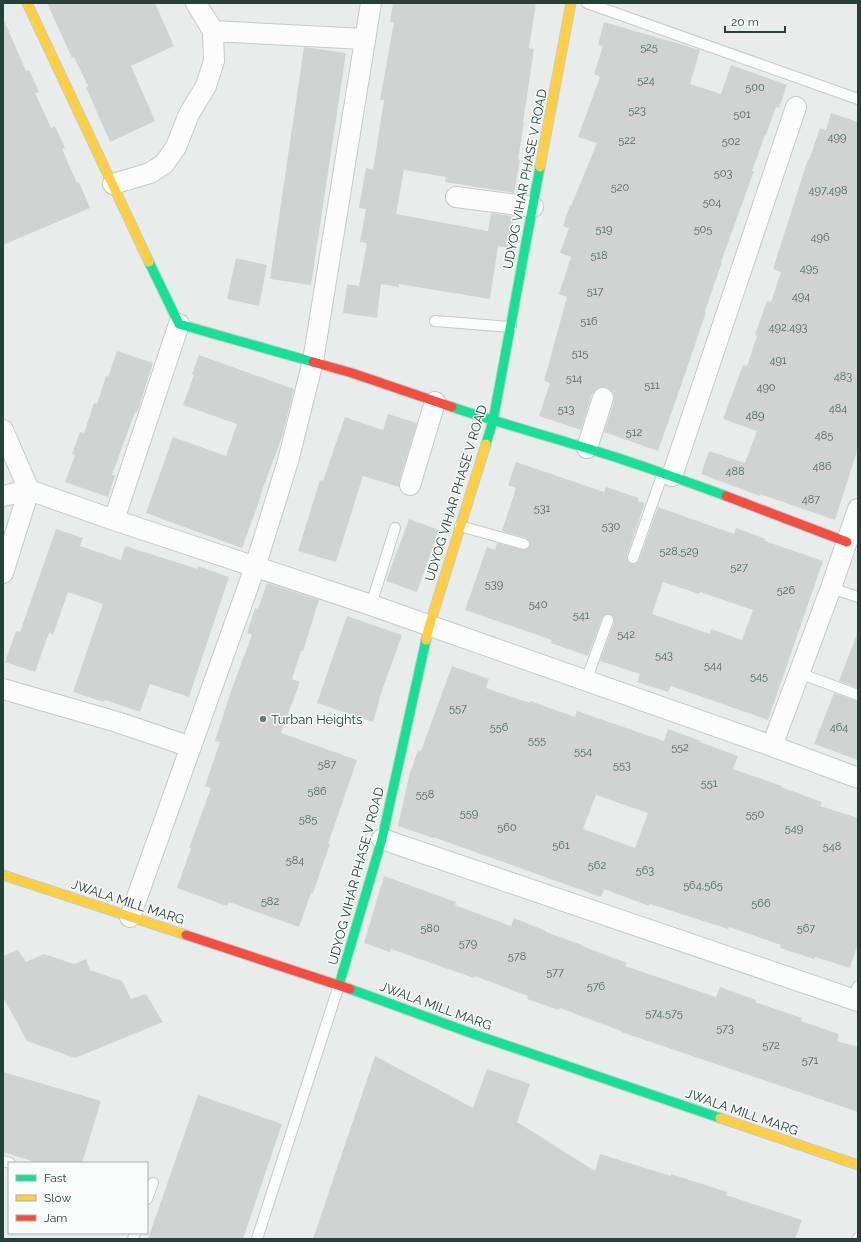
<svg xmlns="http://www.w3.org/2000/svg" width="861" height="1242" font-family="Raleway,sans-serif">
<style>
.building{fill:#cfd4d2;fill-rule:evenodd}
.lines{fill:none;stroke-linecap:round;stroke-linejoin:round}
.lane-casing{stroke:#c5cac8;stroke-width:12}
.street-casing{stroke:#c5cac8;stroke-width:22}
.fast-casing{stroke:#c3cbc8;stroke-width:11}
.slow-casing{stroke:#c3cbc8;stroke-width:11}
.jam-casing{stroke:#c3cbc8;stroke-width:11}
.lane{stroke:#fcfcfc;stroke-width:10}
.street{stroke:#fcfcfc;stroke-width:20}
.fast{stroke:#16e098;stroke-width:9}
.slow{stroke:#ffcf43;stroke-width:9}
.jam{stroke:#f24e42;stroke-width:9}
.poi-dot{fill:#697e78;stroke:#f7fbf9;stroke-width:1.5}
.labels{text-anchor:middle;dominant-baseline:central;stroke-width:3;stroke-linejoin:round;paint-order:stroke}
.number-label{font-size:11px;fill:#506761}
.street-label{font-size:13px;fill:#24423a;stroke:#f7fbf9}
.poi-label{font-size:13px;fill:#24423a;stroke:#f7fbf9;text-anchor:start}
</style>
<rect width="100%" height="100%" fill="#e8edeb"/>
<!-- building -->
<path class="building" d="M47 3H155L174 46 131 66 155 121 110 142 86 87 88 86 74 57 72 58Z
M393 3H536L529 48 534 49 523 123H524L518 159 520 160 514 193 445 182 446 177 404 170 396 214 488 231 491 213 511 216V217L514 218 508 248 498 246 490 299 399 284V287L381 284 377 318 343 313 347 284 359 286 367 243 360 242 366 209 359 208 366 168 373 170 384 100H380L394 22H390Z
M3 18 26 71 29 70 39 92 35 93 51 128 55 126 65 148 62 149 77 183 79 182 90 208 3 245Z
M604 22 700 50 690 84 721 94 731 65 787 85 779 108 776 107 766 135H765L752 171H754L721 262H722L705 311 706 312 685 374 658 451 604 432 614 402V396L612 391 606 387H600L596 389 592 394 581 430 539 416 550 383 544 381 567 297 559 294 571 257 560 253 569 228 563 226 570 205 571 206 597 143 578 137 600 77 594 74 603 46 598 45Z
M304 47 346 53 311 285 270 279Z
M831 113 858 122V448L835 520 760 494V496L701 474 709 451 745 463 757 431 723 419 743 365 747 366 757 336 755 335 767 301 771 302 781 272 773 269 808 159 809 160 820 128 826 130Z
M236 258 267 265 259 306 227 299Z
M117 351 153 363 137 413 135 412 112 475 115 476 108 497 65 482 75 455 72 454 80 432 84 433 94 403 97 404 106 376 108 377Z
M199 355 294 389 282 437 260 496H261L242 548 146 513 173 437 226 456 237 424 183 405 194 375 192 374Z
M388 414 417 423 399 482V487L363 476 336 562 298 551 320 480 323 481 345 417 383 430Z
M516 462 604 492 606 487 639 498 638 501 645 503 627 556 628 562 631 564 637 563 639 560 658 507 734 534 736 528 766 539 765 541 823 561 768 720 671 686 668 692 637 682 640 674 600 661 614 622 613 616 610 614 604 615 602 618 588 656 551 643 552 640 465 610 487 547 495 550 497 543 525 550 530 546V542L526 538 502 531 516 488 508 485ZM663 582 699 594 700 592 753 610 742 640 711 629 710 634 652 614Z
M409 519 439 530 417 592 386 581Z
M56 529 83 538 80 546 121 560 125 546 198 569V566L229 577 189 697 150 684 140 712 105 700 104 702 73 692 103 604 68 592 53 635 49 633 35 672 5 662 16 631 20 632Z
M267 583 319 600 303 651H301L292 679 300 682 281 733 357 760 328 844H330L313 893H311L299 927 229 902 227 906 177 888 191 848H189L211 788 205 786 220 742 215 741 231 691 252 635 247 633 255 608 258 609Z
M347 616 402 635 379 699H380L373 722 317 703Z
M857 634 858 635V688L839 681Z
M452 666 489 679 486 688 530 703V701L575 717 577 711 664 741 668 729 701 741 700 742 738 756 733 769 782 786 781 787 822 802 820 806 858 818V943L850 968 815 957 814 959 780 948 781 945 729 927 728 929 650 904 649 906 604 889 601 897 433 837V838L398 826 409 776 418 750 421 751ZM596 795 648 813 635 848 583 829Z
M834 693 858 701V760L814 744Z
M384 876 456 902 455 905 511 926 514 918 546 931V932L582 945V946L627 963 625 966 716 997 720 987 756 1000 755 1002 802 1018 801 1021 839 1034 837 1041 858 1047V1112L621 1032V1031L560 1008 559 1010 527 999 528 996 475 976 474 978 391 949 390 952 364 943Z
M18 950 26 962 44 954 74 964 86 959 90 970 122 981 131 999 146 994 163 1022 75 1058 27 1041 3 997V956Z
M375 1056 473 1108 487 1069 530 1084 517 1122 595 1171 600 1154 671 1176V1174L727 1192 726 1195 802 1220 795 1239H313Z
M3 1072 101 1101 82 1163H38L3 1152Z
M198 1095 282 1124 243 1239H148Z"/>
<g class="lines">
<defs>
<path id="lane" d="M587 3 858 99
M435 321 511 327
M460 526 524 544
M633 558 663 473
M831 588 858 597
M371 605 395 528
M799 673 858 695
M586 681 608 620
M853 999 858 986
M3 1161 10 1163
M147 1199 153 1183
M133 1239 135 1233
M257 1239 339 985
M858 1239V1238"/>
<path id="street" d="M213 31 365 39
M113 184 150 173 164 164 176 147 189 114 206 86 214 61 213 31 196 3
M456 197 533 207
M3 430 29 490 3 573
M587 448 603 398
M672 476 796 107
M410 485 435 402
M3 496 29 490 114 520 371 605 772 746 858 778
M114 520 179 324
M3 689 117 722 191 747
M772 746 831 588 858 509
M382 839 858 1001
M130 917 255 567 288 461 313 361 371 3"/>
<path id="fast" d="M149 262 179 324 313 362
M452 407C496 422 541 434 586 448 633 462 680 479 726 496
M486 444 493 421 540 167
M339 985 382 839 426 640
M350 989 479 1036 720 1118"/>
<path id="slow" d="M27 3 149 262
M540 167 571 3
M426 640 429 627 486 444
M3 875 186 935
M720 1118 858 1165"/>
<path id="jam" d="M313 362 352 373 452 407
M726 496 847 542
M186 935 350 989"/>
</defs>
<!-- lane casing -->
<use href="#lane" class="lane-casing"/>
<!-- street casing -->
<use href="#street" class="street-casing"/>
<!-- fast casing -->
<use href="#fast" class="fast-casing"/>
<!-- slow casing -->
<use href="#slow" class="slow-casing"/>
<!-- jam casing -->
<use href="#jam" class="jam-casing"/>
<!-- lane -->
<use href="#lane" class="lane"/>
<!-- street -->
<use href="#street" class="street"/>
<!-- fast -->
<use href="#fast" class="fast"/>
<!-- slow -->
<use href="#slow" class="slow"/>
<!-- jam -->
<use href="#jam" class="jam"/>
</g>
<!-- markers -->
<circle class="poi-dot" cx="263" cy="719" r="4"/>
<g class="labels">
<!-- number labels -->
<g class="number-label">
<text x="649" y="47">525</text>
<text x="646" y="80">524</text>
<text x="755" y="87">500</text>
<text x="637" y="110">523</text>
<text x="742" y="114">501</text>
<text x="837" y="137">499</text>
<text x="627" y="140">522</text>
<text x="731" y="141">502</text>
<text x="723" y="173">503</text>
<text x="620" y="187">520</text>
<text x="828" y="190">497,498</text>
<text x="712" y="202">504</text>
<text x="604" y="229">519</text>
<text x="703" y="229">505</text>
<text x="820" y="237">496</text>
<text x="599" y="255">518</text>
<text x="809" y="268">495</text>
<text x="595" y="291">517</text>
<text x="801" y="296">494</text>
<text x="589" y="321">516</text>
<text x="788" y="327">492,493</text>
<text x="580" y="353">515</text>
<text x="778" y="360">491</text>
<text x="843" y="376">483</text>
<text x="574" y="378">514</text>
<text x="652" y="385">511</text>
<text x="766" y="387">490</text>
<text x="838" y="408">484</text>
<text x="566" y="409">513</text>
<text x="755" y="415">489</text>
<text x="634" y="432">512</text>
<text x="824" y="435">485</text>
<text x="822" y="466">486</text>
<text x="735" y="471">488</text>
<text x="811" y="499">487</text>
<text x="542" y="508">531</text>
<text x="611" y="526">530</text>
<text x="679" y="551">528,529</text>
<text x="739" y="567">527</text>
<text x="494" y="584">539</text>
<text x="786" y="590">526</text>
<text x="538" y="604">540</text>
<text x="581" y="615">541</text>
<text x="626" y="634">542</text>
<text x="664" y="655">543</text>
<text x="713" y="665">544</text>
<text x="759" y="676">545</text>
<text x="458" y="708">557</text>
<text x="499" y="727">556</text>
<text x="839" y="727">464</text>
<text x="537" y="740">555</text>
<text x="680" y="747">552</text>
<text x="583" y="751">554</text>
<text x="327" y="764">587</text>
<text x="622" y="765">553</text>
<text x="709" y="783">551</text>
<text x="317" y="791">586</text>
<text x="425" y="794">558</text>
<text x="469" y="813">559</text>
<text x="755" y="814">550</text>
<text x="308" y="819">585</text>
<text x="507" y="827">560</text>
<text x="794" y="828">549</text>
<text x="561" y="845">561</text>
<text x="832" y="846">548</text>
<text x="295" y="860">584</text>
<text x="597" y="865">562</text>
<text x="645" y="870">563</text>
<text x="703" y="885">564,565</text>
<text x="270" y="901">582</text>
<text x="761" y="903">566</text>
<text x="430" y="928">580</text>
<text x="806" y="928">567</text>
<text x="468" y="943">579</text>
<text x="517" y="956">578</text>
<text x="555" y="972">577</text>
<text x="596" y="986">576</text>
<text x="664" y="1013">574,575</text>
<text x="725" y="1028">573</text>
<text x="771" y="1045">572</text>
<text x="810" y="1060">571</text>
</g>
<!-- street labels -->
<g class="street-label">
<text transform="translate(525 179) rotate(-79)">UDYOG VIHAR PHASE V ROAD</text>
<text transform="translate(456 493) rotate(-73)">UDYOG VIHAR PHASE V ROAD</text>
<text transform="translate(356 876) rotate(-75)">UDYOG VIHAR PHASE V ROAD</text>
<text transform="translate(128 902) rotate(18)">JWALA MILL MARG</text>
<text transform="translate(436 1006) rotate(20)">JWALA MILL MARG</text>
<text transform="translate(742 1112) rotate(19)">JWALA MILL MARG</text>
</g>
<!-- poi labels -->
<g class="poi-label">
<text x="271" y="719">Turban Heights</text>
</g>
</g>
<!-- border -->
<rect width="861" height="1242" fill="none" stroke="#24423a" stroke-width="8"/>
<!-- legend -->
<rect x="8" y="1162" width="140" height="72" fill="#f7fbf9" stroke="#a3b1ad"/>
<rect x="16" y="1175" width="20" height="6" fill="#16e098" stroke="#a3b1ad"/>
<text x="44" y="1182" font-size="12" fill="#24423a">Fast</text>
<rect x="16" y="1195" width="20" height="6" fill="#ffcf43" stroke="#a3b1ad"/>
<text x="44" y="1202" font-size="12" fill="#24423a">Slow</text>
<rect x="16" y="1215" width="20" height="6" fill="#f24e42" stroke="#a3b1ad"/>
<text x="44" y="1222" font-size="12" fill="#24423a">Jam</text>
<!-- scale -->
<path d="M725 26v6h60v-6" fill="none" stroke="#24423a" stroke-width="2"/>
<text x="731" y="26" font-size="12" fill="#24423a" stroke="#f7fbf9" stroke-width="3" paint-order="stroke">20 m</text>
</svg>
